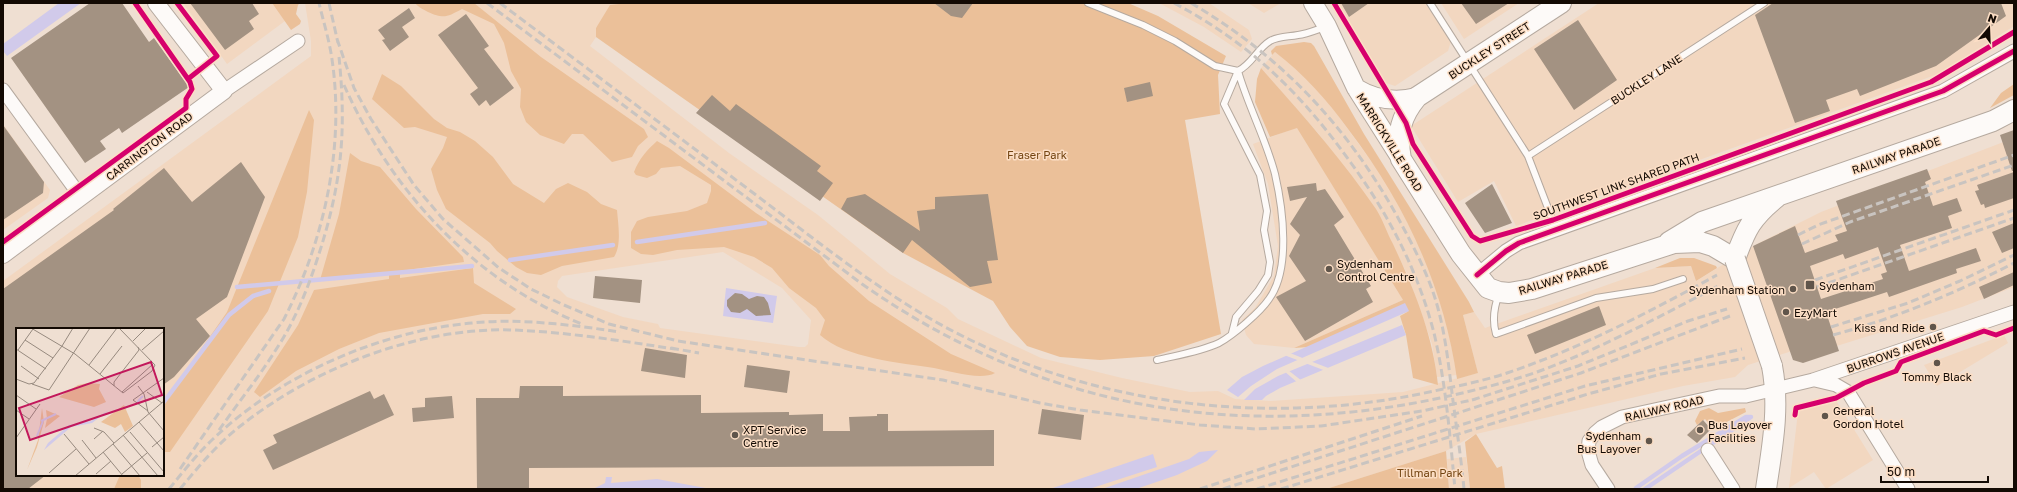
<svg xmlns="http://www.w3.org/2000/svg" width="2017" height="492" font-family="'Golos Text',sans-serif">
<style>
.built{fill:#f2d7c0;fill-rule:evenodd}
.green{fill:#ebc099}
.water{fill:#d1caea}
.pier{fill:#efdfd2}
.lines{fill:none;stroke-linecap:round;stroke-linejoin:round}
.stream{stroke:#d1caea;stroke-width:4.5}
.building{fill:#a39282;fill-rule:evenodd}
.service-casing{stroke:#b5a99f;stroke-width:8}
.minor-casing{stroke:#b5a99f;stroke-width:15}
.tertiary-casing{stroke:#b5a99f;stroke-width:18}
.secondary-casing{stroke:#b5a99f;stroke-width:20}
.primary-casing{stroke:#b5a99f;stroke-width:22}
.service{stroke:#fdfaf8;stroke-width:6}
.minor{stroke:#fdfaf8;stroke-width:13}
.tertiary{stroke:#fdfaf8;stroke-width:16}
.secondary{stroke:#fdfaf8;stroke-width:18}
.primary{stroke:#fdfaf8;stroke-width:20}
.rail{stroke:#c9c4c0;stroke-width:3;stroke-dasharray:8 4;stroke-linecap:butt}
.primary-bridge-casing{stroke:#b5a99f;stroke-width:22;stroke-linecap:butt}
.primary-bridge{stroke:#fdfaf8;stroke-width:20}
.cycleway-casing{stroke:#fcdec5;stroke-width:8}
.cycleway{stroke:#d6006c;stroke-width:5}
.poi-dot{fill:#60554b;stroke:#fcdec5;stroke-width:1.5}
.labels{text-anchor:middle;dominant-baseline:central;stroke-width:3;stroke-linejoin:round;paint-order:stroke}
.street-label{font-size:11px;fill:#130a03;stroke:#fcdec5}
.park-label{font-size:11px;fill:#734411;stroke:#fcdec5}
.poi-label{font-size:11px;fill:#130a03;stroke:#fcdec5;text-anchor:start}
.inset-river{fill:none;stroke:#d1caea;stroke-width:2}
.inset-road{fill:none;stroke:#978a7f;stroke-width:1}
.view{fill:#c2185b;fill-opacity:0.15;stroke:#c2185b;stroke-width:2}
.inset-edge{fill:none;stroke:#130a03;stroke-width:2}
</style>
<rect width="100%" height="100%" fill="#efdfd2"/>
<!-- built -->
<path class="built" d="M183 3H272L285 21 227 64Z
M305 3H656L596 27V37L590 46 729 153 818 215 890 274 947 308 958 319 1041 358 1122 378 1190 392 1218 391 1235 399 1271 401 1403 392 1478 373 1463 315 1474 312 1485 328 1655 268 1691 266 1696 281 1757 244 1821 212 2014 138V287L1962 307 1798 358 1792 351 1748 365 1735 377 1683 386 1476 434 1446 451 1326 489H3V281L311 56V41ZM723 252 782 288 811 320 808 344 805 347H799L660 328 658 324 623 317 567 297 557 287 558 281 562 276ZM17 329H163V475H17Z
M1159 3H1209L1249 30 1252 39 1241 52 1204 27Z
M1248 3H1281L1264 13Z
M1338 3H1425L1451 41 1448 51 1395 86 1386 83Z
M1441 3H1519L1464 39Z
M1599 3H2014V26L1938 74 1516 226 1494 181 1458 202 1411 126Z
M1275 52 1293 65 1325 98 1385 180 1418 243 1434 280 1447 324 1457 375 1437 377 1432 344 1408 276 1376 210 1318 133 1261 68Z
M3 124 50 190 48 198 3 230Z
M1297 127 1403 300 1294 348 1254 344 1246 335 1242 320 1255 308 1274 276 1278 246 1268 184 1253 144Z
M2004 335 2008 343 1937 386 1924 365Z
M1833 400 1837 402 1873 460 1826 489 1814 472 1789 488 1798 412Z
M1466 457 1470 489H1449L1447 459Z"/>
<!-- green -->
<path class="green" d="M272 3H300L298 5 296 14 301 21 300 24 291 30Z
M415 3H474L541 57 644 129 648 137 638 146 632 157 612 162 583 134H572L564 144 540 135 526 122 520 107 521 89 511 71 504 43 494 24 462 9C447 17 444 19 428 12 423 9 419 8 415 3Z
M628 3H1128L1158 16 1226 56 1218 75 1220 114 1185 120 1221 334 1154 356 1100 360 1060 357 1027 346 1010 327 993 301 903 253 596 37V28L610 5Z
M1304 42 1311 43 1314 46 1364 134 1469 302 1474 312 1463 315 1478 373 1457 379C1444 287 1405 203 1348 129 1327 100 1304 74 1275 52L1272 55 1271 51 1276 46Z
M1261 68C1301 113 1342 159 1376 209 1383 220 1387 233 1393 244 1414 289 1433 335 1438 385L1413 378 1406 335 1400 316 1409 311 1309 347 1294 348 1403 300 1297 128 1270 137 1255 102 1257 79Z
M382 74 401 86 434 119 447 128 460 132 475 141 493 157 513 184 544 203 556 189 568 183 587 192 601 204 617 210C618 223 622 245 614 257L562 266 541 275 527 273 516 267 497 251 490 243 446 209 437 190 431 169 443 148 447 137 415 127 404 128 372 99Z
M2014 84V95L1990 108 2001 93Z
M309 110 314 120 307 192 298 237 268 311 170 452H163V404L227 312Z
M657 141 669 148 756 213 820 255 829 266 869 301 951 354 995 373C981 381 950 371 934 368 901 363 845 358 820 335L825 320 816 308 789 288 772 268 754 257 724 247 677 250 653 255 641 254 631 248V232L637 221 648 217 687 211 707 203 711 191V185L680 166 661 168 656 174 647 178 636 175 634 172C639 159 647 150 657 141Z
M350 153 361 161 380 167 416 209 463 257 464 262 400 271V278L473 268 474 283 516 309 510 314H483L379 333 339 349 296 371 260 397 254 392 298 325 314 290 389 279V273L338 280H320L339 214Z
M1680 258H1694L1716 266 1717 268 1696 281 1691 266 1655 268Z
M1709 408 1718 413 1745 408 1746 412 1713 429 1705 419 1697 425 1695 421 1700 411Z
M1476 434 1497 468 1502 466 1505 489H1470L1465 442Z
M1446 451 1449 489H1326Z
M120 475H138L141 480V489H114Z"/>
<!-- water -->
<path class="water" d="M59 3H81L7 56 3 51V44Z
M726 288 777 296 773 323 723 316Z
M1405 303 1409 311 1277 369 1251 386 1238 397 1227 390 1242 377 1263 366Z
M1402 325 1406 335 1280 388 1266 396 1262 400H1244L1255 389 1278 376Z
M1218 450 1207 461 1177 475 1136 489H1102L1189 459 1199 452Z
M1153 454 1157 467 1089 489H1050Z
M606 477H612L611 483 657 479 711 489H593L605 483Z"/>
<!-- pier -->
<path class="pier" d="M1290 353 1305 359 1300 361 1284 355Z
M1310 361 1331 369 1326 371 1305 363Z
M1288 370 1302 381 1298 383 1284 371Z"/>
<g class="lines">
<!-- stream -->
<path class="stream" d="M637 242 765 223
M510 260 613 245
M237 287 472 266
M163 403 229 315 253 296 269 291
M1637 489 1636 488 1682 456 1746 417H1751L1645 489"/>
</g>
<!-- building -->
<path class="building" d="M90 3H122L149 42 154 38 189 87 122 133 119 128 100 141 106 149 85 163 11 58Z
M190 3H252L259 14 249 21 254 29 225 50Z
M934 3H973L962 18 951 16Z
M1341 3H1369L1349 17Z
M1461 3H1509L1476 24Z
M1773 3H2001L2006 16 1936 66 1860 96 1857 89 1826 100 1830 111 1795 123 1755 15Z
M409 8 415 18 402 27 409 37 390 51 382 40 385 39 378 30Z
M466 14 489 46 484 49 514 88 490 106 486 100 479 106 470 94 478 88 438 35Z
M1578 20 1617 80 1574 110 1534 49Z
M1150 82 1153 96 1127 102 1124 88Z
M712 95 730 111 736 104 821 166 817 171 833 183 820 201 696 113Z
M3 125 44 182 43 193 3 220Z
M2014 130V171H2012L2000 135Z
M241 162 265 197 227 297 196 319 210 336 174 377 163 385V329H17V475H46L28 489H3V289L114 210 113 209 164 168 192 202Z
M1927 169 1931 179 1925 182 1933 206 1957 198 1962 211 1948 216 1952 228 1900 245 1909 271 1976 248 1981 261 1956 269 1957 273 1889 297 1887 292 1826 312 1839 351 1803 363 1793 360 1753 246 1795 226 1805 253 1838 241 1835 235 1847 231 1836 201ZM1878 247 1887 272 1881 274 1883 279 1821 299 1810 266 1843 254 1845 259Z
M2014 172V198L1985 208 1984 204 1981 205 1975 191 1979 190 1977 185Z
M1316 183 1317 191 1325 189 1344 217 1334 225 1371 286 1366 289 1373 302 1305 341 1276 297 1306 281 1289 256 1300 235 1290 224 1307 197 1290 201 1287 187Z
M1492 184 1512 223 1485 233 1465 203Z
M865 194 920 231 917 211 935 209V197L988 194 998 260 987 261 992 283 970 287 912 240 903 253 841 209 847 198Z
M2014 223V248L2002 253 1992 232Z
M2014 272V285L1984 299 1979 287Z
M595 276 642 280 640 303 593 298Z
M735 293 742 294 749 299 757 296 764 297 768 303 771 315 756 316 747 309 740 313 731 312 727 306V300Z
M1599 306 1606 325 1535 354 1527 335Z
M645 348 687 355 685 378 641 371Z
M747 365 790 371 787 393 744 387Z
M520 386H563V396L701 395V413L789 412V415L823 414V431H850L849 417 877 416V414H888V431L994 430V466L529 468V489H477L476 398H519Z
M370 391 374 399 384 394 394 415 273 470 263 450 277 443 273 435Z
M452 396 454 418 413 422 412 408 425 407V398Z
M1042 409 1084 415 1081 440 1038 434Z
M1703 420 1711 429 1697 443 1687 435Z"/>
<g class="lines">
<defs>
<path id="service" d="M1088 3 1143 25 1175 41 1215 66 1238 71 1224 104 1260 175 1267 211 1264 230 1270 262 1268 275 1258 291 1236 317 1232 333
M1430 3 1528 156 1556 229
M1528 156 1764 3
M1499 294C1494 307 1492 320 1496 334L1596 298 1653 289 1683 279
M1157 360C1178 355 1199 352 1219 343 1228 338 1238 330 1246 323 1254 316 1263 308 1269 299 1291 269 1283 209 1275 174 1266 139 1248 106 1238 71 1252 64 1257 49 1270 41 1279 36 1288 37 1298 35 1307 34 1316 30 1325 27"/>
<path id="minor" d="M3 90 81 197
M224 91 298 41
M1477 275 1506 251 1519 243 1943 91 2014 51
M1815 380 1836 385 1848 392 1908 489
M1708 450 1733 489
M1608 489 1592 465 1588 451 1589 441 1595 433 1602 427 1622 417 1719 396H1746L1813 380 2014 312"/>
<path id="tertiary" d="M3 255 224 91 156 3"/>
<path id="secondary" d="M1313 3 1327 26 1356 88 1401 159
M1356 88C1376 100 1395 103 1417 97"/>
<path id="primary" d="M1561 3 1417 97C1401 116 1396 134 1401 159L1461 254 1488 288 1499 292 1509 293 1532 289 1674 243 1700 242 1713 246 1735 259C1746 229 1751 218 1777 197
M1669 242 1702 222 1993 121 2014 110
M1766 489C1772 448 1780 408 1772 366"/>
</defs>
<!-- service casing -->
<use href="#service" class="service-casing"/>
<!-- minor casing -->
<use href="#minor" class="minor-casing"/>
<!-- tertiary casing -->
<use href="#tertiary" class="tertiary-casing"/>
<!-- secondary casing -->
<use href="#secondary" class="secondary-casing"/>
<!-- primary casing -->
<use href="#primary" class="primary-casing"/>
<!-- service -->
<use href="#service" class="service"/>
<!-- minor -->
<use href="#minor" class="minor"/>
<!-- tertiary -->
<use href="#tertiary" class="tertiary"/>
<!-- secondary -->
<use href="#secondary" class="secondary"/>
<!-- primary -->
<use href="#primary" class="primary"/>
<!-- rail -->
<path class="rail" d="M329 3 338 43
M487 3 862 284C1037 407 1232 442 1440 398 1472 391 1505 383 1537 372 1600 349 1659 317 1718 286
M500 3C584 66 668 129 752 192 812 237 871 285 936 322 1086 406 1267 428 1434 391 1458 386 1483 381 1507 373 1581 348 1649 312 1717 275
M1174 3C1251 44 1301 93 1351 163 1389 215 1418 271 1434 333 1446 384 1450 437 1455 489
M1191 3C1281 56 1346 125 1397 216 1410 240 1424 266 1433 292 1444 324 1448 359 1452 393 1456 425 1461 457 1464 489
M337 39 354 88 371 119 414 185 443 219 499 268 531 289 564 305 609 324 678 341 943 380 1040 403 1080 410 1200 425 1256 429 1321 426 1422 411 1476 399
M344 85C391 191 474 281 582 324
M1798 235 1818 225 2014 155
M1802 244 1850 222 2014 165
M1815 280 2014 210
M1817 287 2014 218
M1831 327 1908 303 1960 281 2014 255
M1833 335C1896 318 1956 293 2014 263
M671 348 699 353
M1472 400 1578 366 1688 321 1727 309
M219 430C238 403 259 377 277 348 294 322 306 293 316 263 341 188 347 135 339 57
M180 469 284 319C325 239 346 143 331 53 328 36 323 20 319 3
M169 489C183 472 197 454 213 439 280 375 380 331 472 323 520 318 572 325 620 332
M180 489C199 466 219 442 243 424 316 367 419 327 513 330 567 332 622 341 675 349
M1200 489 1422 416
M1223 489 1581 373 1730 316
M1257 489 1585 386 1742 349
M1281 489 1588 394 1661 374 1745 358"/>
<defs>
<path id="primary-bridge" d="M1735 259 1772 366"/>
</defs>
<!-- primary-bridge casing -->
<use href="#primary-bridge" class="primary-bridge-casing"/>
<!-- primary-bridge -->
<use href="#primary-bridge" class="primary-bridge"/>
<defs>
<path id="cycleway" d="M177 3 217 56 188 79
M1334 3 1406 123 1413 144 1472 236 1480 241 1553 220 1931 82 2014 32
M3 242 186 108V99L192 89 190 82 135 3
M1477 275 1506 251 1519 243 1943 91 2014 51
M1795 415 1796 408 1836 398 1864 383 1896 371 1901 362 1984 331 1996 335 2014 328"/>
</defs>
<!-- cycleway casing -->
<use href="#cycleway" class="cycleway-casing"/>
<!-- cycleway -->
<use href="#cycleway" class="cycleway"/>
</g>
<!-- markers -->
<g class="poi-dot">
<circle cx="1329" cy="269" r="4"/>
<rect x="1805" y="280" width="10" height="10" rx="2"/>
<circle cx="1793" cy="289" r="4"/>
<circle cx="1786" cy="312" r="4"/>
<circle cx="1933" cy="327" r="4"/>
<circle cx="1937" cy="363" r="4"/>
<circle cx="1825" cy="416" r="4"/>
<circle cx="1700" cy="430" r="4"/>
<circle cx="735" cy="435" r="4"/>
<circle cx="1649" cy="441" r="4"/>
</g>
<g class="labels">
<!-- street labels -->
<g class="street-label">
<text transform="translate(1489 50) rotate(-33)">BUCKLEY STREET</text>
<text transform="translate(1646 79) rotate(-33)">BUCKLEY LANE</text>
<text transform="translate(1390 142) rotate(58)">MARRICKVILLE ROAD</text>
<text transform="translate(149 146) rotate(-37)">CARRINGTON ROAD</text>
<text transform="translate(1896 155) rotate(-19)">RAILWAY PARADE</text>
<text transform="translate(1616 186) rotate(-20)">SOUTHWEST LINK SHARED PATH</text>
<text transform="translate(1563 277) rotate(-17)">RAILWAY PARADE</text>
<text transform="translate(1895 352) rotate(-19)">BURROWS AVENUE</text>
<text transform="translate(1664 408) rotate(-13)">RAILWAY ROAD</text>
</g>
<!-- park labels -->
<g class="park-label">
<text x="1037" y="154">Fraser Park</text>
<text x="1430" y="472">Tillman Park</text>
</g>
<!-- poi labels -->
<g class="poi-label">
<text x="1337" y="263">Sydenham<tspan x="1337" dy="13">Control Centre</tspan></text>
<text x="1819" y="285">Sydenham</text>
<text x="1785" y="289" text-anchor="end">Sydenham Station</text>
<text x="1794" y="312">EzyMart</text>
<text x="1925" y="327" text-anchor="end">Kiss and Ride</text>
<text x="1937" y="376" text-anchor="middle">Tommy Black</text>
<text x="1833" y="410">General<tspan x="1833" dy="13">Gordon Hotel</tspan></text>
<text x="1708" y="424">Bus Layover<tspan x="1708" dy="13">Facilities</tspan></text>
<text x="743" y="429">XPT Service<tspan x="743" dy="13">Centre</tspan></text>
<text x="1641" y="435" text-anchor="end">Sydenham<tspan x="1641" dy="13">Bus Layover</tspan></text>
</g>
</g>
<!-- overview -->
<g transform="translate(16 328)">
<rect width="148" height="148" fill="#efdfd2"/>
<path d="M72 55 84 56 83 61 90 74 78 79 43 69 62 57ZM108 77 117 98 109 104 105 96 99 100 85 94ZM26 80 28 94 21 119 11 142 22 112ZM30 82 44 88 29 100 31 91Z" fill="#ebc099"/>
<path d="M93 82 76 95 55 99 28 122 32 115 53 97 75 93Z" fill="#d1caea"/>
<path class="inset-river" d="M127 68 124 71 121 75 123 72ZM25 93 40 86M21 108 27 93"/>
<path class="inset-road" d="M15 0 59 26 107 65 136 43 139 37 103 0M9 12 37 30M117 13 130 0M46 18 57 0M0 21 30 41M2 22 17 1M126 22 148 3M73 37 101 0M5 38 23 51M84 46 106 18M0 51 13 56 18 55 46 18M16 56 33 62 74 0M98 58V54L123 22 122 19M122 58 128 66 132 84 148 103M106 64 137 36M131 64 146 75M0 67 20 81M0 82 13 91M132 83 117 72 148 50M123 94 148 123M78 100 88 104 98 115M114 104 148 144M48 106 73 136M107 107 142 148M0 110 24 76M78 111 87 103M66 112 80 130M97 116 124 148M136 119 148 109M87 124 107 148M33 145 60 121M80 146 95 133M106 146 131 125M59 148 148 73"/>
<path class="view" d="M135 34 146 67 14 112 3 80Z"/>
<rect width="148" height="148" class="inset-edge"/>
</g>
<!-- border -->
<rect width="2017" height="492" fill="none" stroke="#130a03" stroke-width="8"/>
<!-- north arrow -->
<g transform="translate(1989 28) rotate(19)" stroke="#fcdec5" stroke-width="3" paint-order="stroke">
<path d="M0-3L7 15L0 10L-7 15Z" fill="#130a03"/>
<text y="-6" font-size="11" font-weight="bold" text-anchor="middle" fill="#130a03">N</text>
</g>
<!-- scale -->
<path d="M1881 476v6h107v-6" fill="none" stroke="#130a03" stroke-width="2"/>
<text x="1887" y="476" font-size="12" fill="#130a03" stroke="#fcdec5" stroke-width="3" paint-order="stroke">50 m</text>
</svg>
